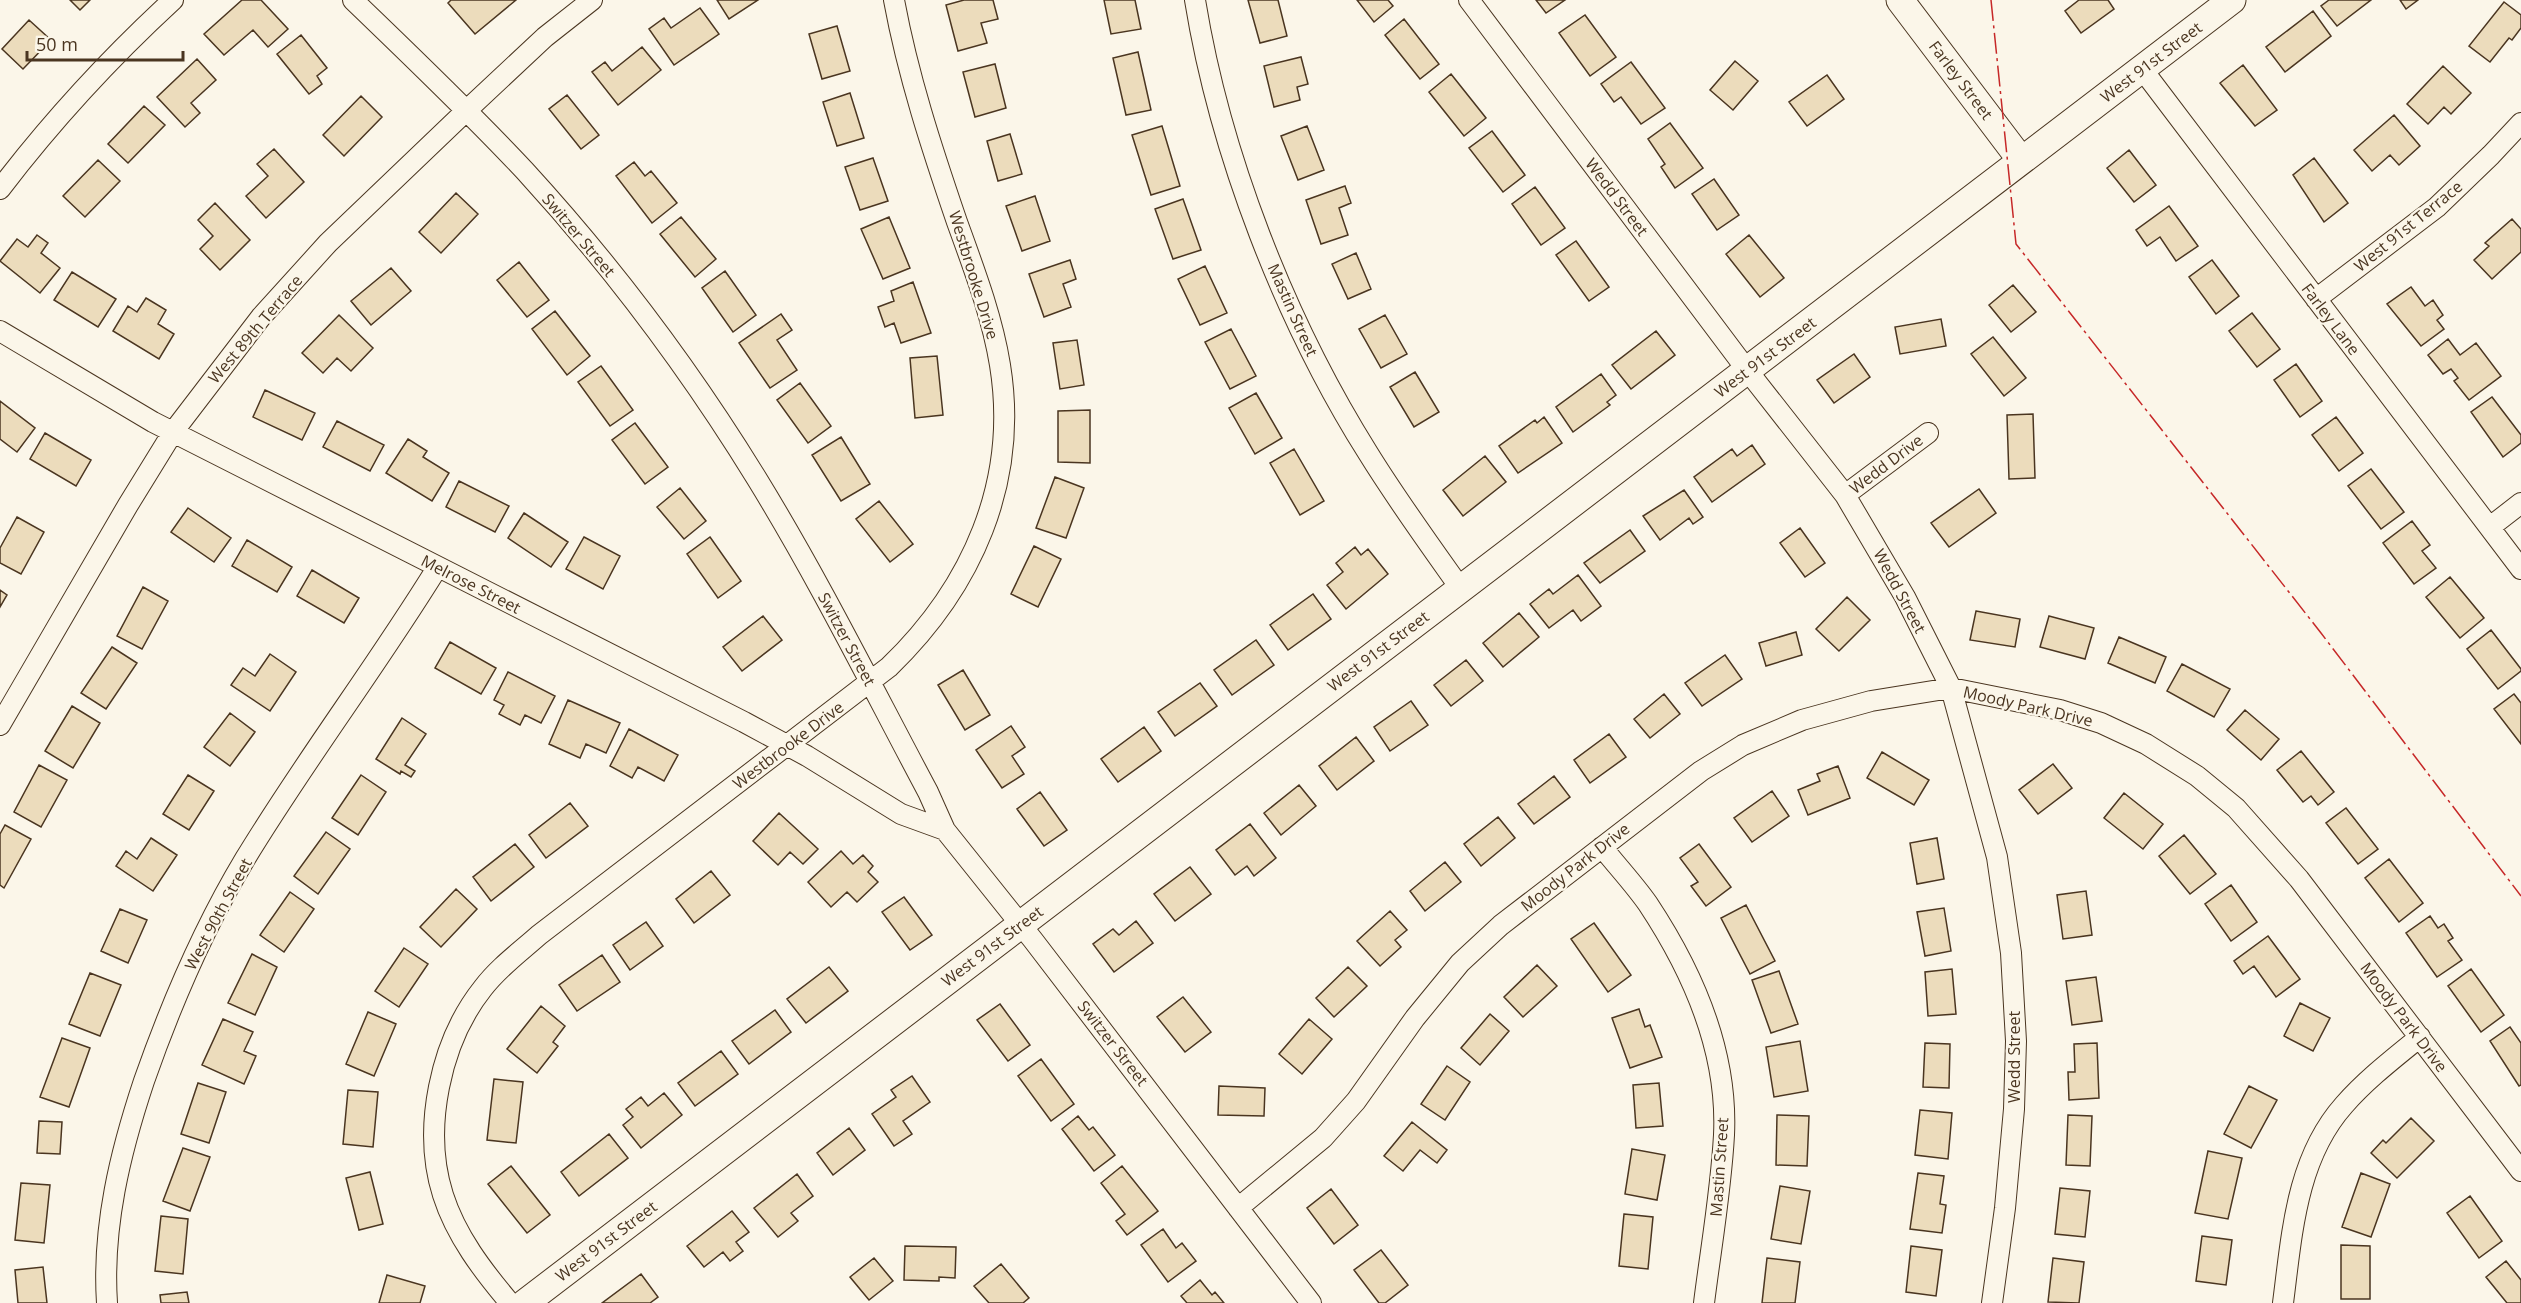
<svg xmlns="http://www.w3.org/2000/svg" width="2521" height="1303" font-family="'Open Sans',sans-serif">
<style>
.building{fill:#ecdcbc;stroke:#4a3520;stroke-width:1.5}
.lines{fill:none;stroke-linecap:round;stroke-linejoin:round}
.street-casing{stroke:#4a3520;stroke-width:22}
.secondary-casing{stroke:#4a3520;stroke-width:29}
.street{stroke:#fbf6e9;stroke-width:20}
.secondary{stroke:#fbf6e9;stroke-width:27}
.power{stroke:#c62828;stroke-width:1.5;stroke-dasharray:21 4.5 3 4.5;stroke-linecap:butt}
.labels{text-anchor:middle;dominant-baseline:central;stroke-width:4.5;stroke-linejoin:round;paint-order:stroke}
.street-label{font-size:16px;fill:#4a3520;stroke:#fbf6e9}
</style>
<rect width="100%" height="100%" fill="#fbf6e9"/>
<!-- building -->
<path class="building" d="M70 0H90L80 10Z
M242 0H261L288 29 268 47 253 30 224 55 204 34Z
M451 0H516L475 34 448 3Z
M717 0H758L729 19Z
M964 0H993L998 19 981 23 987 43 958 51 946 5Z
M1104 0H1135L1141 29 1111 34Z
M1248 0H1278L1287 36 1260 43Z
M1357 0H1388L1393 6 1374 22Z
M1536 0H1565L1546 13Z
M2079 0H2108L2114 9 2081 33 2065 11Z
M2329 0H2371L2337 26 2321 6Z
M2400 0H2418L2406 9Z
M2504 2 2521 15V28L2512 40 2509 38 2490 62 2469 46Z
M700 8 719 34 674 65 649 29 664 18 671 28Z
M2313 11 2331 36 2285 72 2266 47Z
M1585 15 1616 57 1590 76 1559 33Z
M1404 19 1439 64 1420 79 1385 35Z
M29 20 51 40 23 69 2 49Z
M837 26 850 71 822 79 809 34Z
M301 35 327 68 317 76 322 84 309 94 277 54Z
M642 47 661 70 618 105 592 72 605 62 612 71Z
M1138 52 1151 110 1126 115 1113 58Z
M1301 57 1308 84 1297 87 1300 100 1274 107 1264 66Z
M197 59 216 80 191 103 200 113 185 127 157 97Z
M1735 61 1758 81 1733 110 1710 90Z
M1631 62 1665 108 1641 124 1621 97 1614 102 1601 84Z
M995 64 1006 108 975 117 963 72Z
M2243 65 2277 110 2255 126 2220 83Z
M2443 66 2471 93 2451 114 2444 107 2428 124 2407 104Z
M1451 74 1486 118 1464 136 1429 92Z
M1827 75 1844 99 1807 126 1789 102Z
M850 93 864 138 837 146 823 102Z
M567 95 599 135 581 149 549 109Z
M361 96 382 117 344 156 323 135Z
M144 106 165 125 128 163 108 144Z
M2394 115 2420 146 2399 165 2390 155 2372 171 2354 150Z
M1670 123 1703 168 1675 188 1661 167 1665 164 1648 139Z
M1162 126 1180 186 1151 195 1132 135Z
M1307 126 1324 170 1298 180 1281 136Z
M1492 131 1525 175 1503 192 1469 148Z
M1010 134 1022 174 998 181 987 141Z
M274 149 304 182 266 218 246 196 268 176 257 164Z
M2129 150 2156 185 2134 202 2107 168Z
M873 158 888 201 860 210 845 167Z
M2314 158 2348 203 2324 222 2293 175Z
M98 160 120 181 85 217 63 196Z
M634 162 645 176 651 171 677 203 652 223 616 176Z
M1714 179 1739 215 1717 230 1692 194Z
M1345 186 1351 203 1339 208 1348 235 1321 244 1306 200Z
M1535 187 1565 228 1541 245 1512 204Z
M456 193 478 214 441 253 419 232Z
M1035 196 1050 241 1022 251 1006 206Z
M1183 199 1201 250 1173 259 1155 209Z
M215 203 250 240 220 270 200 249 213 236 198 220Z
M2169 206 2198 246 2176 261 2160 237 2147 246 2136 230Z
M681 217 716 259 695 277 660 234Z
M889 217 910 268 883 279 861 229Z
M2512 219 2521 229V252L2492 279 2474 260 2489 246 2485 243Z
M37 235 48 243 41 253 60 268 40 293 0 261 17 239 28 247Z
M1749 235 1784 278 1760 297 1726 254Z
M1576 241 1609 287 1589 301 1556 255Z
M1356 253 1371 289 1348 299 1332 264Z
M1070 260 1076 279 1063 284 1071 307 1044 317 1029 274Z
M2212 260 2239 296 2216 314 2189 277Z
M519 262 549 300 527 317 497 280Z
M1205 266 1227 313 1200 325 1178 279Z
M391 268 411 291 371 325 351 301Z
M725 271 756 315 733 332 702 288Z
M72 272 116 299 98 327 54 300Z
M913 282 931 333 901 343 894 323 885 327 878 307 894 301 891 291Z
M2013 285 2036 312 2011 332 1989 305Z
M2411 287 2425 306 2433 300 2443 315 2437 320 2444 329 2421 346 2387 304Z
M146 298 166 310 158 324 174 334 159 359 113 331 128 306 137 312Z
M555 311 590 356 567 375 532 329Z
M2252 313 2280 349 2257 367 2229 331Z
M781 314 792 330 777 340 797 370 770 388 739 343Z
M339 315 373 348 351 371 337 358 323 373 302 353Z
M1385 315 1407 354 1381 368 1359 329Z
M1941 319 1946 346 1900 354 1895 327Z
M1231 329 1256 376 1230 389 1205 342Z
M1656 331 1675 355 1631 389 1612 365Z
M1993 337 2026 378 2004 396 1971 354Z
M2448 339 2460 355 2476 343 2501 376 2469 400 2454 381 2458 378 2451 369 2443 374 2428 355Z
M1077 340 1084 385 1060 389 1053 343Z
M1854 354 1870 377 1834 403 1817 380Z
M937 356 943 415 915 418 910 358Z
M2296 364 2322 401 2300 417 2274 380Z
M601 366 633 410 610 426 578 382Z
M1415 372 1439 412 1414 427 1390 387Z
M1601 374 1616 395 1607 402 1610 405 1573 432 1556 407Z
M800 383 831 426 808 443 777 400Z
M265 390 315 413 302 440 253 417Z
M1256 393 1282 438 1255 454 1229 408Z
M2492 397 2521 435V443L2503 457 2471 412Z
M0 401 35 428 17 452 0 439Z
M1090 410V463L1058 462V411Z
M2033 414 2035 478 2009 479 2007 415Z
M1544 417 1562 443 1518 473 1499 446 1535 420 1537 423Z
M2336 417 2363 453 2339 471 2312 435Z
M337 421 384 445 370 471 323 447Z
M635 423 668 467 645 484 612 440Z
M45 433 91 460 76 486 30 459Z
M841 437 870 484 841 501 812 455Z
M408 439 427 451 423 457 449 473 432 501 386 473Z
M1752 445 1765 464 1712 502 1694 477 1732 449 1737 456Z
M1294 449 1324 501 1300 515 1270 463Z
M1485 456 1506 482 1463 516 1443 490Z
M2371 469 2404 512 2381 529 2348 486Z
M1055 477 1084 488 1066 538 1036 528Z
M459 481 509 506 495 532 446 507Z
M680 488 706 521 684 539 657 507Z
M1979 489 1996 513 1949 547 1931 523Z
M1684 490 1703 517 1693 524 1689 518 1660 540 1643 516Z
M879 501 913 544 890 562 856 519Z
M188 508 231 538 214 562 171 532Z
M524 513 568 542 551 567 508 538Z
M17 517 44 532 21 574 0 563V548Z
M2412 521 2430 545 2422 551 2436 568 2414 584 2383 543Z
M1800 528 1825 563 1805 577 1780 543Z
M1630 530 1645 551 1600 583 1584 563Z
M584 537 620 556 603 589 566 569Z
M710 537 741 581 718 598 687 554Z
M247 540 292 567 277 592 232 566Z
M1034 546 1061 559 1038 607 1011 594Z
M1355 547 1361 555 1368 549 1388 574 1346 609 1327 585 1343 572 1336 563Z
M312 570 359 598 344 623 297 596Z
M1578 575 1601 606 1581 621 1573 610 1549 628 1530 604 1549 589 1553 594Z
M2450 577 2484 618 2460 638 2426 597Z
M143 587 168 601 142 649 117 636Z
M0 590 7 595 0 607Z
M1313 594 1331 619 1288 650 1270 625Z
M1847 597 1870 620 1839 651 1816 629Z
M1976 611 2020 619 2015 647 1970 640Z
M1519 613 1539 637 1503 667 1483 643Z
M763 616 782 640 742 671 723 647Z
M2049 616 2094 628 2085 659 2040 647Z
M2491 630 2521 669V671L2498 689 2467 649Z
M1796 632 1802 655 1766 666 1759 643Z
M2119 637 2166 657 2155 683 2108 663Z
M1256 640 1274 665 1232 695 1214 670Z
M450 642 496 668 481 694 435 668Z
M112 647 137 663 106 709 81 693Z
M270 654 296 672 270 711 231 685 243 668 255 676Z
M1725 655 1742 679 1702 706 1685 683Z
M1466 660 1483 681 1451 706 1434 685Z
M2182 664 2230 689 2214 717 2167 691Z
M963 670 990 715 965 730 938 685Z
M508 672 555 696 541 723 525 715 520 725 499 714 504 705 494 700Z
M1200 683 1217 706 1175 736 1158 712Z
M1664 694 1680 714 1650 738 1634 719Z
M2514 694 2521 703V744L2494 709Z
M568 700 620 723 606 753 586 744 580 758 549 744Z
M1411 701 1428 725 1390 751 1374 727Z
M72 706 100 723 73 768 45 751Z
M2245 710 2279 739 2261 760 2227 730Z
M230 713 255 732 230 766 204 747Z
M402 718 426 734 405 765 415 771 411 777 401 771 400 774 376 759Z
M1011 726 1025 747 1012 756 1024 774 1002 788 976 750Z
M1144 727 1161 751 1118 782 1101 759Z
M629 729 678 755 664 781 638 767 632 778 610 766Z
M1609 734 1626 757 1590 783 1574 760Z
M1356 737 1374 761 1337 790 1319 766Z
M2301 751 2334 792 2318 805 2311 796 2303 802 2277 770Z
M1882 752 1929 780 1914 805 1867 778Z
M2053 764 2072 788 2038 814 2019 790Z
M39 765 67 780 41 827 14 812Z
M1838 766 1850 798 1808 815 1798 790 1820 781 1817 774Z
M188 775 214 791 189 830 163 814Z
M361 775 386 792 358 835 332 818Z
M1554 776 1570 797 1534 824 1518 804Z
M1299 785 1316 806 1281 835 1264 813Z
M1772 791 1789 816 1752 842 1734 818Z
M1040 792 1067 830 1044 846 1017 809Z
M2124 793 2163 824 2143 849 2104 818Z
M570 803 588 826 546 858 529 835Z
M2346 808 2378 849 2358 864 2326 823Z
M779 813 818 849 803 864 790 852 778 865 753 841Z
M1498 817 1515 838 1481 866 1464 844Z
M1250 824 1276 858 1254 876 1247 866 1235 875 1216 850Z
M5 825 31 839 4 888 0 885V834Z
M326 832 350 849 318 894 294 876Z
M2184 835 2216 874 2190 894 2159 856Z
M151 838 177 855 153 891 116 866 126 851 137 859Z
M1937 838 1944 879 1917 884 1910 843Z
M515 844 534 867 491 901 473 877Z
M1699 844 1731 887 1706 906 1691 886 1698 882 1680 858Z
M841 851 853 864 863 855 873 866 868 872 878 882 857 902 847 892 831 907 808 882Z
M2389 859 2423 903 2399 922 2365 878Z
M1445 862 1461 882 1425 911 1410 891Z
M1190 867 1211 894 1175 921 1154 894Z
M711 871 730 895 694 923 676 899Z
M2231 885 2257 922 2231 941 2205 904Z
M456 889 477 909 441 947 420 927Z
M2086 891 2092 935 2063 939 2057 895Z
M290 892 314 909 284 952 260 935Z
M904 897 932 935 910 950 882 912Z
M1746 905 1775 961 1750 974 1721 918Z
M1944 908 1951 951 1925 956 1917 912Z
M120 909 147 920 128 963 101 951Z
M1390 911 1407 930 1395 940 1401 947 1380 966 1357 941Z
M2430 916 2438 928 2444 924 2453 938 2448 941 2462 960 2437 977 2406 933Z
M1136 921 1153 943 1114 972 1093 944 1113 929 1119 935Z
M646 922 663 946 630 970 613 945Z
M1594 923 1631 975 1608 992 1571 939Z
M2268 936 2300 979 2276 997 2254 966 2243 974 2234 961Z
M404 948 428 964 399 1007 375 991Z
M252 954 277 967 255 1015 228 1003Z
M602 955 620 982 577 1011 559 985Z
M1537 965 1557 986 1523 1017 1504 997Z
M829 967 848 991 806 1023 787 999Z
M1348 967 1367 986 1334 1017 1316 998Z
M1952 969 1956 1014 1928 1016 1925 972Z
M2471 969 2504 1015 2481 1032 2448 986Z
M1779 971 1798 1024 1771 1033 1752 980Z
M90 973 121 985 100 1036 69 1024Z
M2096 977 2102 1021 2072 1025 2066 981Z
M1183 997 1211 1032 1185 1052 1157 1017Z
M2300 1003 2330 1018 2313 1051 2284 1036Z
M1000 1004 1030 1045 1008 1061 977 1020Z
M541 1006 565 1026 553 1042 558 1046 537 1073 507 1049Z
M1639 1009 1645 1027 1650 1025 1662 1057 1630 1068 1612 1018Z
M775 1010 791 1032 749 1064 732 1041Z
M368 1012 396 1024 374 1076 346 1064Z
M1490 1014 1509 1031 1480 1065 1461 1048Z
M223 1019 253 1032 244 1051 256 1056 244 1084 202 1065Z
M1309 1019 1332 1039 1302 1074 1279 1054Z
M2510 1027 2521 1043V1085L2519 1086 2490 1041Z
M62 1038 90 1048 69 1107 40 1097Z
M1800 1041 1808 1091 1774 1097 1766 1047Z
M1925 1043 1950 1044 1949 1088 1923 1087Z
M2097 1043 2099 1098 2069 1100 2068 1072H2075L2074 1044Z
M721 1051 738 1074 695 1106 678 1083Z
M1041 1059 1074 1104 1051 1121 1018 1076Z
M1447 1066 1470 1082 1445 1120 1421 1104Z
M912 1076 930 1102 903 1121 912 1134 894 1146 872 1114 896 1097 891 1090Z
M494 1079 523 1082 516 1143 487 1140Z
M198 1083 226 1092 209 1143 181 1134Z
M1659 1083 1663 1126 1636 1128 1633 1085Z
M1219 1086 1265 1088 1264 1116 1218 1115Z
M2249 1086 2277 1100 2251 1148 2224 1134Z
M348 1090 378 1092 373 1147 343 1144Z
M664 1093 682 1115 641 1148 623 1125 633 1117 626 1109 641 1097 648 1106Z
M1920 1110 1952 1113 1948 1159 1915 1155Z
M1777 1115 1809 1116 1807 1166 1776 1165Z
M2068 1115 2092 1116 2090 1166 2066 1165Z
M1078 1116 1089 1130 1093 1127 1115 1155 1094 1171 1062 1129Z
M2411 1118 2434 1141 2397 1178 2371 1153 2383 1140 2386 1143Z
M39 1121 62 1122 60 1154 37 1153Z
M1412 1122 1447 1150 1437 1163 1420 1150 1403 1171 1384 1156Z
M849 1128 865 1150 833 1175 817 1153Z
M609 1134 628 1158 579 1196 561 1172Z
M183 1148 210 1157 190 1211 163 1201Z
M1632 1149 1665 1155 1657 1200 1625 1194Z
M2208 1151 2242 1158 2228 1219 2195 1213Z
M511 1166 550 1215 527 1233 488 1184Z
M1122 1166 1158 1211 1127 1235 1116 1221 1125 1214 1101 1183Z
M370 1172 383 1224 359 1230 346 1178Z
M1918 1173 1944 1176 1940 1204 1946 1205 1942 1233 1910 1229Z
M2361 1173 2390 1184 2371 1237 2342 1227Z
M797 1174 813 1196 791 1213 798 1221 778 1237 754 1208Z
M21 1183 50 1185 44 1243 15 1240Z
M1780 1186 1810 1191 1801 1244 1771 1239Z
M2060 1188 2090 1191 2085 1237 2055 1234Z
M1331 1189 1358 1225 1334 1244 1307 1208Z
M2470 1196 2502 1241 2479 1258 2447 1213Z
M732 1211 749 1232 736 1242 743 1251 730 1261 723 1252 704 1267 687 1246Z
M1624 1214 1653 1217 1648 1269 1619 1266Z
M161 1216 188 1219 183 1274 155 1271Z
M1163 1229 1176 1248 1182 1243 1196 1261 1168 1282 1141 1245Z
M2202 1236 2232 1240 2226 1285 2196 1281Z
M2341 1245 2370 1246V1299H2341Z
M905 1246 956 1247 955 1278 939 1277V1281L904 1280Z
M1911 1246 1942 1250 1936 1296 1906 1292Z
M1381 1250 1408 1285 1385 1303H1379L1354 1270Z
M874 1258 893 1281 869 1300 850 1277Z
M1767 1258 1800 1262 1795 1303H1762Z
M2053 1258 2084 1262 2079 1303 2048 1302Z
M2506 1261 2521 1280V1303H2507L2486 1277Z
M1001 1264 1029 1298 1023 1303H989L974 1286Z
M43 1267 47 1303H18L15 1270Z
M641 1274 658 1297 650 1303H602Z
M387 1275 425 1286 420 1303H379Z
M1200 1280 1212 1295 1215 1292 1224 1303H1187L1181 1296Z
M187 1292 189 1303H161L160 1295Z"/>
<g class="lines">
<defs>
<path id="street" d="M353 0C411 56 470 112 525 171 611 265 690 370 757 479 819 580 872 687 928 792L945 830 1033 940 1311 1303
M1195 0C1220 154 1285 321 1368 453 1397 500 1429 544 1461 589
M1469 0 1747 370 1845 495 1905 597 1951 688 1997 857 2011 953 2016 1041 2014 1109 2005 1208 1992 1303
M2142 69 2521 569
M0 189C52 121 110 58 173 0
M2316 299 2437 207 2491 155 2521 123
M0 331 153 422 744 722 807 756 901 814 945 830
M1845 495 1928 433
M2490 527 2521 503
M0 725 128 505 173 432 261 317 328 243 467 110 545 37 592 0
M1602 847C1617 866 1634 884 1648 904 1693 972 1728 1052 1724 1135 1721 1191 1711 1247 1704 1303
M1238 1208 1323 1138 1356 1101 1415 1018 1460 963 1501 925 1701 771 1743 745 1802 720 1871 701 1951 688 2060 710 2101 723 2146 744 2197 776 2236 808 2299 879 2521 1171
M107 1303C102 1227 120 1153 144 1081 171 1004 203 929 245 859 305 760 376 667 437 568
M510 1303C483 1271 456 1236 443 1195 422 1129 440 1042 483 988 499 967 520 952 539 935L889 667C972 587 1019 482 1000 365 992 316 974 269 957 222 932 149 908 76 894 0
M2283 1303C2292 1234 2296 1159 2344 1105 2367 1079 2393 1059 2420 1037"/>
<path id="secondary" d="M1900 0 2021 160
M525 1303 2232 0"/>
</defs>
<!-- street casing -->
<use href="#street" class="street-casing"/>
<!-- secondary casing -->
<use href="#secondary" class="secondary-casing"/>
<!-- street -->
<use href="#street" class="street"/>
<!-- secondary -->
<use href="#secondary" class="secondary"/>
<!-- power -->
<path class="power" d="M1991 0 2016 244 2321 633 2521 896"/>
</g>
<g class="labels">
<!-- street labels -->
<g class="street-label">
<text transform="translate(2151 62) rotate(-37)">West 91st Street</text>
<text transform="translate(1961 80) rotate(53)">Farley Street</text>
<text transform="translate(1617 197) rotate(53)">Wedd Street</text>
<text transform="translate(2408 226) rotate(-39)">West 91st Terrace</text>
<text transform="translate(579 235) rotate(50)">Switzer Street</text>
<text transform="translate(974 275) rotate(73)">Westbrooke Drive</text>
<text transform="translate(1293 310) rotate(66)">Mastin Street</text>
<text transform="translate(2331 319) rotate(53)">Farley Lane</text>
<text transform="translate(255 329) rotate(-50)">West 89th Terrace</text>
<text transform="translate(1765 357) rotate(-37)">West 91st Street</text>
<text transform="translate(1886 464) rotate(-37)">Wedd Drive</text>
<text transform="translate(471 584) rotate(27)">Melrose Street</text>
<text transform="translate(1900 591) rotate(62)">Wedd Street</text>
<text transform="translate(847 639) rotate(62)">Switzer Street</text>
<text transform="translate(1378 651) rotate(-37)">West 91st Street</text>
<text transform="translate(2028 706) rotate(13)">Moody Park Drive</text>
<text transform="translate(788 745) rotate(-37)">Westbrooke Drive</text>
<text transform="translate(1575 867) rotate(-38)">Moody Park Drive</text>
<text transform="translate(218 914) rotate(-62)">West 90th Street</text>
<text transform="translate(992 946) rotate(-37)">West 91st Street</text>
<text transform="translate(2404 1017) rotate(53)">Moody Park Drive</text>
<text transform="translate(1113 1043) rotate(52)">Switzer Street</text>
<text transform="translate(2014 1057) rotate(-90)">Wedd Street</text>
<text transform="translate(1719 1167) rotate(-86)">Mastin Street</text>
<text transform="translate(606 1241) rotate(-37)">West 91st Street</text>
</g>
</g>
<!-- scale -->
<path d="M27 51v9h156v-9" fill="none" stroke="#4a3520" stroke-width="3"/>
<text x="36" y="51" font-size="18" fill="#4a3520" stroke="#fbf6e9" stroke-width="4.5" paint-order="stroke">50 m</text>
</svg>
